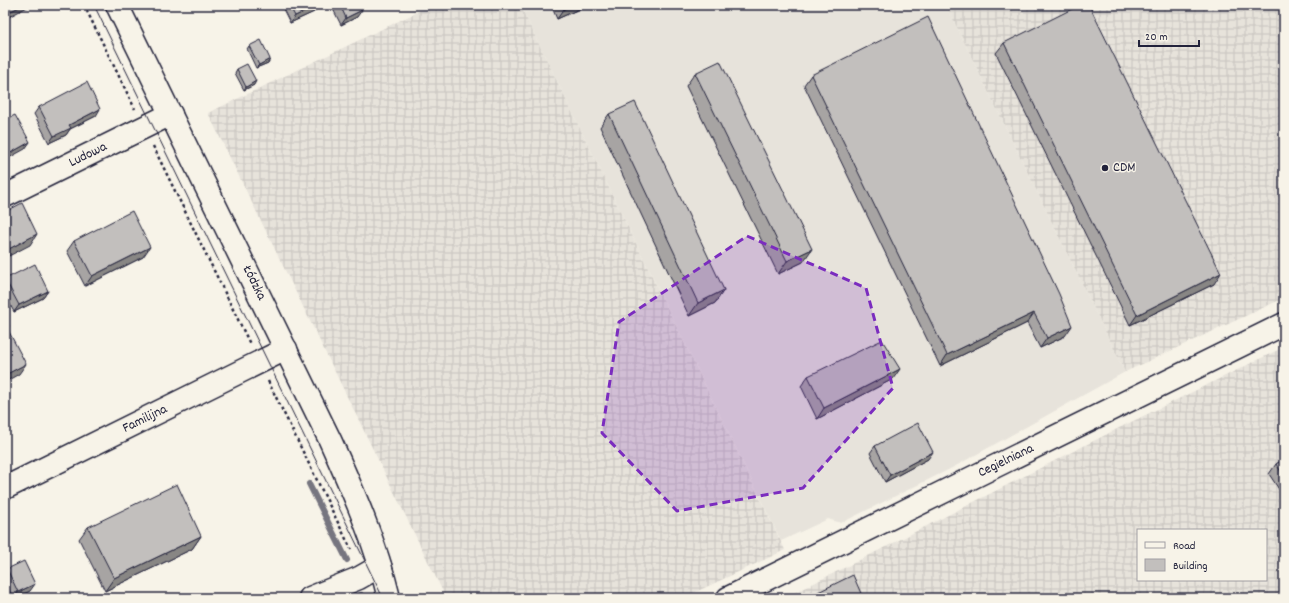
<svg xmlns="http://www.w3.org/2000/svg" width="1289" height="603" font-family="Dekko,sans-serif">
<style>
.built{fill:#e7e3db}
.industrial{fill:url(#industrial-grid);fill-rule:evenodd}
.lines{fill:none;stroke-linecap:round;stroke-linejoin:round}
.stream{stroke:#76747f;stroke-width:6}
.minor-casing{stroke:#22223b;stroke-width:25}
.major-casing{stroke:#22223b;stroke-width:25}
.path{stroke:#22223b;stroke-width:2.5;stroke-dasharray:3 3;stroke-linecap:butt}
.minor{stroke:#f7f3e8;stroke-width:22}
.major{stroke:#f7f3e8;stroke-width:22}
.tram{stroke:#22223b;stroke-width:1}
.wall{fill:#a7a4a3;stroke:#22223b}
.shaded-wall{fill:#888684;stroke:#22223b}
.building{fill:#c2bfbd;stroke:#22223b}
.marked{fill:#7b2cbf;fill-opacity:0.2;stroke:#7b2cbf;stroke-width:3;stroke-dasharray:8 5;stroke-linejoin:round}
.poi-dot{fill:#22223b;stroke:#f7f3e8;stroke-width:1.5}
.labels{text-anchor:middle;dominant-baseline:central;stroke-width:3;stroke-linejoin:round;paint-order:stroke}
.street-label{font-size:14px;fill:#22223b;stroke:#f7f3e8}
.poi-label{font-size:14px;fill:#22223b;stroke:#f7f3e8;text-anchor:start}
</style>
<defs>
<pattern id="industrial-grid" width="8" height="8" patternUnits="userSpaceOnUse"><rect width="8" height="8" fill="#e7e3db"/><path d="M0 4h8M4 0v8" fill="none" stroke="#c6c2bd"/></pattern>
</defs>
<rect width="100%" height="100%" fill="#f7f3e8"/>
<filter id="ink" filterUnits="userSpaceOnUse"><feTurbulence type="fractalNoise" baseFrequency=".025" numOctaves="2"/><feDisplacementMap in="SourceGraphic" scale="8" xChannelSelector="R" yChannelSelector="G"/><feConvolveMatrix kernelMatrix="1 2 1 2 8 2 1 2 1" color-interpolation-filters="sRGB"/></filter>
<g filter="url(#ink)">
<!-- built -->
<path class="built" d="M520 5H946L1125 372 952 468 841 523 828 519 781 541Z"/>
<!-- industrial -->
<path class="industrial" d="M432 5H520L785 550 683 598H446L208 113Z
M946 5H1284V298L1125 372Z
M1284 347V598H786V597L856 562 1121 427ZM1138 530H1266V580H1138Z"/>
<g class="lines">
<!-- stream -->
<path class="stream" d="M309 484 347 560
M361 595 362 598"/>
<defs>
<path id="minor" d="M5 196 171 114
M5 488 286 349
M310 598 359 578 380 566
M728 598 1284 324"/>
<path id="major" d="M117 5 330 440C353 491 376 543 389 598"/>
</defs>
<!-- minor casing -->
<use href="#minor" class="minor-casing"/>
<!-- major casing -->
<use href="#major" class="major-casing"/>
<!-- path -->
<path class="path" d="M84 5 135 109
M153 146 250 344
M268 381 351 549"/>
<!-- minor -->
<use href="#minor" class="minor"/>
<!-- major -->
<use href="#major" class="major"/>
<!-- tram -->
<path class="tram" d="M94 5 383 598"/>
</g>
<!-- wall -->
<path class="wall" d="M281 5H319L314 12 290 23Z
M331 5H359L357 17 341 25Z
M551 5H588L557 19Z
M1004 43 1214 284 1130 325 996 53Z
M249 46 270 59 268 63 256 68 247 49Z
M237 69 254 85 244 90 235 73Z
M695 73 803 262 778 274 686 86Z
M811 75 1065 336 1040 348 1027 323 940 366 804 85Z
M39 107 96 116 70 129 66 135 49 143 34 114Z
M609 114 724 290 715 303 689 316 600 127Z
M74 241 143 257 85 286 67 251Z
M5 279 48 291 43 298 14 312 5 295Z
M808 376 893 379 817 419 801 386Z
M875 446 928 459 885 482 870 453Z
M1284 459V497L1269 474 1276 464Z
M88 527 201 536 192 549 105 591 79 539Z
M7 569 30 591 16 598H13L5 582V572Z"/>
<!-- shaded-wall -->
<path class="shaded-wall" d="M23 5H31L5 19V14Z
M319 5 314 12 290 23 295 16Z
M573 5H588L557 19 564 9Z
M362 10 357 17 341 25 346 18Z
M270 59 268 63 256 68 259 65Z
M256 81 254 85 244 90 246 87Z
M100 109 96 116 70 129 66 135 49 143 54 136 69 125Z
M30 142 25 149 5 160V156Z
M37 234 30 245 5 258V251Z
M150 247 143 257 85 286 92 276Z
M812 249 803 262 778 274 787 261Z
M1221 273 1214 284 1130 325 1137 315Z
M724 290 715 303 689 316 698 303Z
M48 291 43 298 14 312 19 305Z
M1034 313 1027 323 940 366 947 355Z
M9 326 7 330 5 331V328Z
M1072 326 1065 336 1040 348 1047 338Z
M26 364 19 374 5 382V375Z
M900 369 893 379 817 419 824 408Z
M933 452 928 459 885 482 890 475Z
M201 536 192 549 105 591 114 578Z
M35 584 30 591 16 598H14L18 592Z"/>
<!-- building -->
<path class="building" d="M5 5H23L5 14Z
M289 5H319L295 16Z
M340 5H359L362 10 346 18Z
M563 5H573L564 9Z
M1080 5H1089L1221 273 1137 315 1004 43Z
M928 17 1059 294 1072 326 1047 338 1034 313 947 355 811 75Z
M261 40 270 59 259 65 249 46Z
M720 61 812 249 787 261 695 73Z
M247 64 256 81 246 87 237 69Z
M87 82 100 109 69 125 71 128 54 136 39 107Z
M635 102 724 290 698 303 609 114Z
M15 115 30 142 5 156V120Z
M22 203 37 234 5 251V212Z
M132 211 150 247 92 276 74 241Z
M35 264 48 291 19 305 5 279Z
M5 318 9 326 5 328Z
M8 330 26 364 5 375V332Z
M882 340 900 369 824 408 808 376Z
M918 423 933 452 890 475 875 446Z
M1284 459V476L1276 464Z
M177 484 201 536 114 578 88 527Z
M24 561 35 584 18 592 7 569Z
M853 575 863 598H806Z"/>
</g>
<!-- marked area -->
<path class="marked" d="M747 236 866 288 893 388 803 488 677 511 602 433 619 322Z"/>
<!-- markers -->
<circle class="poi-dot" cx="1105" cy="168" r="4"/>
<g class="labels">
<!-- street labels -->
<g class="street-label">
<text transform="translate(88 155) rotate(-26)">Ludowa</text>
<text transform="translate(254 283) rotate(64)">Łódzka</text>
<text transform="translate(145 419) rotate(-26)">Familijna</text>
<text transform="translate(1006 461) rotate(-26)">Cegielniana</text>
</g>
<!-- poi labels -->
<g class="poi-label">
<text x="1113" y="168">CDM</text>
</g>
</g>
<!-- margin -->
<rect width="1289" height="603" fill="none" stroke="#f7f3e8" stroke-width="20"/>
<rect x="10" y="10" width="1269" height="583" fill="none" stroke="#22223b" stroke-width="1.5" filter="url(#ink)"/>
<!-- legend -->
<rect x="1137" y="529" width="130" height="52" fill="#f7f3e8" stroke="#a29fa3"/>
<rect x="1145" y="542" width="20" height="6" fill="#f7f3e8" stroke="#a29fa3"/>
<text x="1173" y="549" font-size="12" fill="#22223b">Road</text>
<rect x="1145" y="559" width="20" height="12" fill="#c2bfbd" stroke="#a29fa3"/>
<text x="1173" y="569" font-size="12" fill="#22223b">Building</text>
<!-- scale -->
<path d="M1139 40v6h60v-6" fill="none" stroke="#22223b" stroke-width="2"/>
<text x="1145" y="40" font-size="12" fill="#22223b" stroke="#f7f3e8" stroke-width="3" paint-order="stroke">20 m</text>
</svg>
